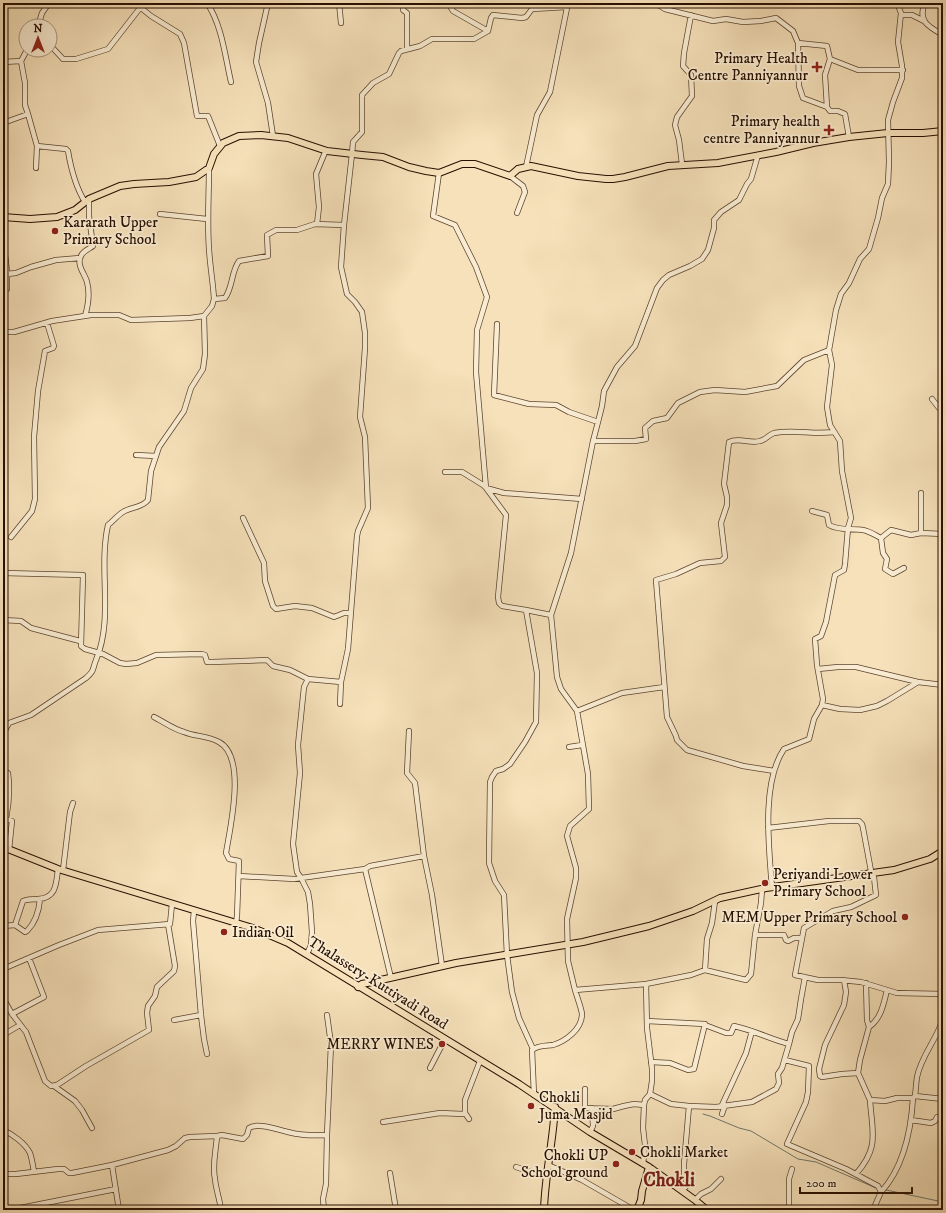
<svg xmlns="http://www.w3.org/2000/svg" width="946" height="1213" font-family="'IM FELL DW Pica',serif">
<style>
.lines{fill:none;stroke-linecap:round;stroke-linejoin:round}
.stream{stroke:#70776e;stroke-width:1}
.minor-casing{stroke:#5c442e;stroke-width:6}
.major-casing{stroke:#290f00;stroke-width:8}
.minor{stroke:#f9ecd2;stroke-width:4.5}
.major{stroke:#f6e1ba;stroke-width:6}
.poi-dot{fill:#8f2418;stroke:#f9ecd2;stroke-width:1.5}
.labels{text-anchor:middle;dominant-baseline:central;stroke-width:3.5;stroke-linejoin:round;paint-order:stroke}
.poi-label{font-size:15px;fill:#290f00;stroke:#f9ecd2;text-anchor:end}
.street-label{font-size:15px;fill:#290f00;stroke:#f9ecd2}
.district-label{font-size:19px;font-weight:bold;fill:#7a1f14;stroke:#f9ecd2}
</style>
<rect width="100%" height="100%" fill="#f6e1ba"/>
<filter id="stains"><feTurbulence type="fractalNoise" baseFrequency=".005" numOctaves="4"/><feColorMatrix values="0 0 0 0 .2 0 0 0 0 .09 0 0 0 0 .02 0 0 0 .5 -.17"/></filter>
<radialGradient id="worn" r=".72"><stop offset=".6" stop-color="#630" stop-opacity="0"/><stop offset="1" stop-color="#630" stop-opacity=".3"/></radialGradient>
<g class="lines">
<!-- stream -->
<path class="stream" d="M703 1114 710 1116 739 1128 751 1131 798 1159 816 1162 876 1188
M886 1190 943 1202"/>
<defs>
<path id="minor" d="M135 3 151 16 180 34 184 43 197 116H208L220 146
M207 3C222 25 225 56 231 82
M268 3 259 43 256 62 268 103 273 136
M339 3 341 23
M403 3V10L407 13V49
M655 3 665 9 713 21 726 19 743 22 761 21 776 18 793 31 798 43 827 46 830 59 858 70H903
M925 3C917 21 929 27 943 35
M901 15H912L924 21
M38 26 42 13 49 3
M488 31 491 18 493 15 522 18 526 17 532 9 567 7
M798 43 799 86 803 98 827 107 830 111H838L845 114 849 137
M50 45 63 59H76L108 49 140 8
M21 61 27 50
M3 62 21 61 25 83V105L28 114
M827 107 825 75 830 59
M3 123 28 114 37 146 66 149 68 151C71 169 75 186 85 202
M352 154 353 142 362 132V95L373 83 389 74 399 53 401 51 420 46 432 39H474L488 31 453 11 448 3
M682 164 679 140 675 125 677 117 692 96 691 75 683 66 684 53 691 15
M526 167 537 115 550 92 552 82 568 3
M36 168 37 146
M209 168C209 195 207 222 209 249 210 266 213 282 214 299
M439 173 433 216 455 225 476 267 487 297 477 330 476 372 486 488 506 515 498 597 499 603 502 606 526 610 537 673 536 722 525 742 510 764 503 769 496 771 492 777 490 782 489 863 495 881 504 895 507 955 512 992 519 1018 533 1049
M510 176 523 186 525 192 517 213
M160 214 207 219
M317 224 319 207 316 174 326 150
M344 225 352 154
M3 238 7 271V289H3
M7 274 16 273 31 267 56 260 80 258
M85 316C88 306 90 293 87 282 85 274 76 265 81 256 83 251 89 249 93 246L89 216V199
M942 321 943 320
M497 324 494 395 529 404 556 405 569 412 598 422 602 406 604 391 617 367 635 346 657 288 663 280 669 275 690 266 702 259 708 250 714 228V220L721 212 739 200 747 184 751 179 758 155
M3 332H14L52 321 91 315H119L131 320 190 318 204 316 212 306 214 299 225 298C233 287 231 272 239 261L268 256 267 235 276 230H297L315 224 344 225 341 267 347 294 355 302 362 312 365 333V348L360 417 365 437 368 508 358 531 357 536 348 649 341 682 308 679
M932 399 939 408H943
M598 422 593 441 571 553 551 615 557 677 561 689 577 711 588 774 589 809 570 826 567 836 576 868V878L567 919 568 961 575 990 646 984 647 1028 652 1069V1081L650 1094 645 1100 644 1105 643 1128 645 1145 643 1164
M593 441H635L646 439 645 428 653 421 667 418 678 403 700 392 715 390 745 392 777 386 804 360 829 350
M136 455 156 456
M445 472H462L483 485 486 488 504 493 582 499
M812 511 827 515 829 525C839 531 852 528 863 530 869 531 875 535 881 538L891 530 911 535 921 533V493
M243 518 264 563 265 581 273 606 276 609 295 606 312 608 334 617 344 613H351
M921 533 943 534
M11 537 32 511 35 499 34 437 38 391 45 351 53 348 54 346 47 323
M881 538 883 553 887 559 885 569 893 574 904 568
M3 573 83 575 81 646 85 649 103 654 120 663 126 664 137 663 156 655 202 654 205 655 207 662H212L267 660 273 666 290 670 308 679 304 687 298 745 300 773 293 844 297 872 301 878 308 892 310 904 312 932 311 945 307 954
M526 610 551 615
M3 620 21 621 31 628 80 641
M818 669 838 667H856L918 682
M340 704 341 682
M822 705 840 709 860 710 877 706 887 701 918 682 943 685
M577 711 622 693 664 687
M154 717C164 722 173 729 184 732 196 737 206 735 219 742 247 757 230 828 226 853L229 859 239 861 237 916 236 923
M409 731 407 773 415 783 424 856 432 895 442 966
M3 734 9 723 31 715 86 678C95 670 92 670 96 660 114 618 98 569 108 525 113 521 118 515 123 512 131 507 142 508 148 500L151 471 159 447 184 411 191 388 203 369 205 354 204 316
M569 747 582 745
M3 771 8 773C10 788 9 804 6 819L12 821 9 850
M774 771 743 766 687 750 677 740 676 736 667 717 656 580 676 574 700 563 721 561 725 557 721 523 727 505V497L724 484 729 442C739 437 750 444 760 441 766 440 768 435 774 433 794 429 814 435 834 432
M768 828 829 821H859L862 824 863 828 871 871 874 877 876 895 851 907 833 911 804 928 795 975 818 980H841L861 982 897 993 943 994
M63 870 70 812 73 803
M239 876 294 879 365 869
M772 888C769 848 761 783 784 749L809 739 814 719 822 705 823 699 817 665 815 639 821 636 826 622 835 575 844 570 845 564 848 528 851 518 842 471 840 441 830 425 827 407 832 365 829 350 836 310 841 294 849 283 860 259 869 249 878 218 882 198 888 184 889 162 888 120 893 102 902 78V66L898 42 901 13 897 3
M762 889 761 903 755 935H784L786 940 788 941 794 938H802
M194 911 193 921 201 1015 204 1039 207 1054
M15 925 23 901C28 899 33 899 38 899 57 898 56 883 58 869
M3 926 15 925 25 932 27 931C36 922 39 911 40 899
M3 969 59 945 98 930 170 924 172 904
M705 970 746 980 751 974 755 935
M391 978 365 869 370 866 424 856
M844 980 846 992 844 1005 825 1045 819 1069 820 1076 822 1077 842 1074 858 1073
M866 983 867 1020 869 1027 860 1060 858 1073 870 1100 885 1101 897 1098H913L915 1096
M646 984 691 975 705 970 707 939 712 923 715 901
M3 998 12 1014 26 1032 45 1081 51 1086 57 1085 86 1066 149 1030 147 1013 148 1006 155 996 157 987 174 971 175 966 168 924
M12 1014 44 997 29 958
M943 1019C937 1039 921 1056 917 1077 916 1083 916 1089 915 1096L943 1099
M174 1020 201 1015
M647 1021 705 1024 694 1069 688 1070 670 1063 651 1062
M705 1025 726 1033H731L734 1026C753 1030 770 1039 789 1044L792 1032 798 1019 801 999 805 977
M869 1027C881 1019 884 1003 887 990
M3 1035 20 1025
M785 1060 809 1066 808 1092 806 1102 787 1144 846 1169 878 1186 881 1192C904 1167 911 1131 913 1098
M430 1068 445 1039
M54 1086 75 1101 82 1110 92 1128
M585 1089V1108L613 1109 624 1106 634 1104 644 1105
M650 1094 671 1104 689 1106
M534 1095 532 1050C538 1045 546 1046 553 1045 566 1041 582 1029 582 1014 581 1007 577 997 575 990
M722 1105 746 1053 752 1031
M465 1113 469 1119
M722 1114 725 1105
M911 1120 931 1123 935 1121 937 1117H943
M383 1122 440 1113 463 1114 465 1113V1100L480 1061
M3 1130C12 1134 25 1143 30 1153 32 1159 33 1166 34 1172
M590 1132 593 1126 592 1108
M217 1136 222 1135 243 1139 247 1135 249 1128C259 1121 286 1133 298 1134 308 1136 317 1135 327 1135L331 1044 327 1015
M112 1165 119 1210
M548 1165 582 1180 634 1210
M516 1167 546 1177
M390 1173 396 1210
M3 1174H16L58 1169H64L69 1173H72L112 1165 168 1150 176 1146 185 1138 190 1137 217 1136C216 1151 212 1165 215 1179 216 1190 220 1200 221 1210
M856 1174C880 1147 872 1132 870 1100
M682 1191 688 1184 684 1176V1164L689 1106 716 1107 752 1102 776 1089 779 1083 778 1074 782 1068 789 1044
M695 1200 701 1194 711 1189 721 1179
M10 1210 116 1189
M324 1210 323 1199 326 1184 327 1135
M789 1210V1179L792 1169
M873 1210 881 1192"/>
<path id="major" d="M3 217 30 219 57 217 75 210 89 199 120 186 134 184 169 182 196 177 209 168 214 154 223 143 239 136 261 135 288 138 327 151 362 155 383 157 409 167 426 171 439 173 462 164H475L510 176 518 169 531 166 578 176 606 179H613L625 177 668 166 718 163 776 152 813 143 849 137 888 133H923L943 131
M3 847 58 869 253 928 288 943 519 1084 590 1132 649 1167 695 1200 707 1210
M358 987 362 984 372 982 456 963 583 942 649 926 693 911 720 898 766 888 894 870 930 859 943 851
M544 1210C545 1175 553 1142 555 1107
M637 1210 641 1200 642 1191 649 1167"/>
</defs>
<!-- minor casing -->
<use href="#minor" class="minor-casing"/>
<!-- major casing -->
<use href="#major" class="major-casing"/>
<!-- minor -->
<use href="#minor" class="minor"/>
<!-- major -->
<use href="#major" class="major"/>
</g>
<!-- markers -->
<g class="poi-dot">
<path d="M815 61h4v4h4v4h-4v4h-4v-4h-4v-4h4z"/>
<path d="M827 124h4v4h4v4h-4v4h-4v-4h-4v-4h4z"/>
<circle cx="55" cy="231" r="4"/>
<circle cx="765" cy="883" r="4"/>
<circle cx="905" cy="917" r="4"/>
<circle cx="224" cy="932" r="4"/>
<circle cx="442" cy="1044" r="4"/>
<circle cx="531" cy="1106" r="4"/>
<circle cx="632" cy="1152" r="4"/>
<circle cx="616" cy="1164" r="4"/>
</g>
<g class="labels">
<!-- poi labels -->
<g class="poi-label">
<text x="808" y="58">Primary Health<tspan x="808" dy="17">Centre Panniyannur</tspan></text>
<text x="820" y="121">Primary health<tspan x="820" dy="17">centre Panniyannur</tspan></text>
<text x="63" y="222" text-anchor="start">Kararath Upper<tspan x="63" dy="17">Primary School</tspan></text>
<text x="773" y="874" text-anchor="start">Periyandi Lower<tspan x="773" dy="17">Primary School</tspan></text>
<text x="897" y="917">MEM Upper Primary School</text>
<text x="232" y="932" text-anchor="start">Indian Oil</text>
<text x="434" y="1044">MERRY WINES</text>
<text x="539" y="1097" text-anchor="start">Chokli<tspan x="539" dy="17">Juma Masjid</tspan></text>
<text x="640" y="1152" text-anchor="start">Chokli Market</text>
<text x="608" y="1155">Chokli UP<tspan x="608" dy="17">School ground</tspan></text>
</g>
<!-- street labels -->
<g class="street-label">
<text transform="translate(378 983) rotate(32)">Thalassery-Kuttiyadi Road</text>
</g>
<!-- district labels -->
<g class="district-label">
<text x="669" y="1180">Chokli</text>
</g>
</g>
<!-- margin -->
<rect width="946" height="1213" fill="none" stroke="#f6e1ba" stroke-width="16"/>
<rect x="4" y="4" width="938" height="1205" fill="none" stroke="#290f00" stroke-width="2"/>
<rect x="8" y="8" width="930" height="1197" fill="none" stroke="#290f00"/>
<!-- north arrow -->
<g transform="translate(38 38)"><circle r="19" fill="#f9ecd2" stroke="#a6947e"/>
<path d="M0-3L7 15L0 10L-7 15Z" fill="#8f2418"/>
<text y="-6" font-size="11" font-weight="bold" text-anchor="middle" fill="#290f00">N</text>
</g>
<!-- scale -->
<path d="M800 1187v6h112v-6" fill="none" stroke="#290f00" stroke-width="2"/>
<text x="806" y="1187" font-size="12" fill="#290f00" stroke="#f9ecd2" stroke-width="3" paint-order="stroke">200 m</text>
<rect width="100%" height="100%" filter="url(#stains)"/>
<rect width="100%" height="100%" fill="url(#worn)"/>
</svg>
